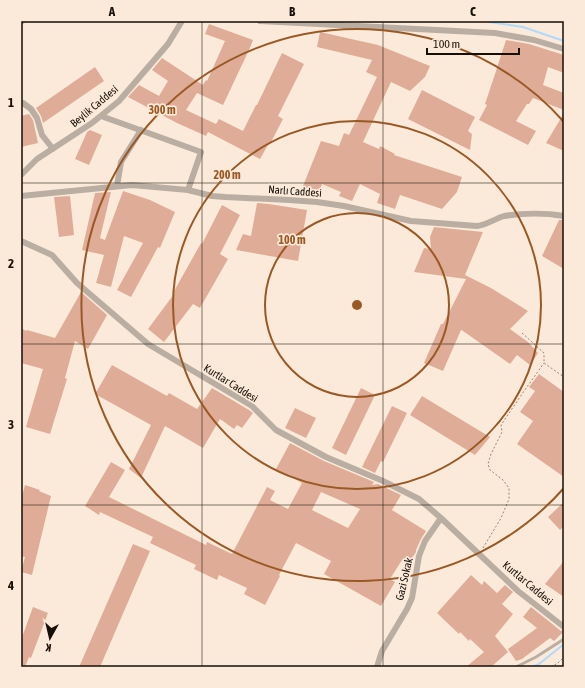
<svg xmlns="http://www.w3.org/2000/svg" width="585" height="688" font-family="'Asap Condensed',sans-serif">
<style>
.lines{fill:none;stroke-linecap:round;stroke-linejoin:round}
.stream{stroke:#afdafd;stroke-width:2}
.building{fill:#dfad97;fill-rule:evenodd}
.path{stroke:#94877a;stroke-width:1;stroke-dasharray:2 2;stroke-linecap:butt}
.lane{stroke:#baaea3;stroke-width:3}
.street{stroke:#baaea3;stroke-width:6}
.grid{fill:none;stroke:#170e06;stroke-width:1;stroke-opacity:0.55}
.ring{fill:none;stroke:#9a5924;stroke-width:2}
.labels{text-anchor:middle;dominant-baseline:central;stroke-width:3.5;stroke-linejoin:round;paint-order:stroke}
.street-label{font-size:11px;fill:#170e06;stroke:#fbeada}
.centre{fill:#9a5924;stroke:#fbeada;stroke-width:2}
.ring-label{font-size:12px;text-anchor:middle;font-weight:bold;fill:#9a5924;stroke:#fbeada;stroke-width:3.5;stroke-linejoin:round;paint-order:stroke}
.neatline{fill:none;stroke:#170e06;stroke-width:1.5}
.grid-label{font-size:13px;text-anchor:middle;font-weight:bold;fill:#170e06}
</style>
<rect width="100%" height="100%" fill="#fbeada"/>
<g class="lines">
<!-- stream -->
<path class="stream" d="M482 21 523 27 564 41
M532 667 539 664 564 644"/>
</g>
<!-- building -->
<path class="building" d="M209 24 253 40 249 50 223 105 197 93 186 110 216 124 219 119 243 131 256 105H257L282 53 304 64 278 116 283 119 270 144 269 143 260 159 208 132 206 136 177 123 128 97 139 85 159 96 168 81 152 70 162 58 203 85 206 80 207 81 225 41 205 34Z
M320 32 378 45 430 66 425 77 410 91 391 82 363 142 379 149 380 146 395 154 394 155 462 177 457 192 442 209 400 195 395 209 377 203 380 194 360 184 352 201 339 196 341 192 322 184 317 197 301 191 321 141 339 146 344 133 349 135 377 77 366 72 372 60 317 47Z
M506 40 529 44 564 55V73L548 67 543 85 564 93V110L533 98 529 104H527L516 121 536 131 528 145 479 120 487 105 485 104 495 74Z
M95 67 104 81 43 123 41 116 36 108Z
M422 90 475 117 468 131 472 134 470 150 408 119Z
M564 113V151L546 143Z
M29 114 33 120 38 143 21 147V116Z
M90 130 102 135 89 165 75 159 87 132Z
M123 191 150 200 175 212 160 248 158 247 131 297 117 290 143 243 124 236 111 287 96 283 104 255 82 250 95 193 111 192 100 238 105 240Z
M70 196 74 235 59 237 54 197Z
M257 203 269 204 307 210 298 261 236 250 243 234 251 236Z
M222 205 240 215 220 254 228 259 200 308 193 304 164 342 148 329 174 294 173 293 201 243 202 244Z
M559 220H564V269L542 256Z
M434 227 483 232 465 275 491 288 528 311 510 329 528 342 538 353 530 365 517 355 510 364 463 331 461 330 443 371 424 363 441 324H443L466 279 414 272 424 248 431 249 430 237Z
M81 292 107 315 88 349 75 341 65 378 67 379 50 434 26 427 43 369 21 363V328L26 331 27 330 55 338Z
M112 365 167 396 169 393 197 409 212 388 249 410 253 413 242 428 237 425 234 429 220 419 203 448 165 426 141 478 129 469 151 425 95 394Z
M539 374 564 392V477L517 444 533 421 520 412 535 391 529 387Z
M361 388 375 395 346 455 332 448Z
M422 396 490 437 475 455 410 415Z
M392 406 407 413 383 462 381 461 375 473 362 467Z
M295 408 316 418 306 438 285 428Z
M290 443 324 461 374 482 372 485 378 484 401 495 392 510 426 531 421 539 416 550V552L408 564 402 560 390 579 395 582 381 606 324 574 331 561 296 543 279 575 280 576 265 605 244 594 247 588 219 575 217 580 194 569 196 565 150 543 153 537 100 512 99 515 85 506 111 462 125 470 109 497 206 545 207 542 232 554 267 487 275 491 270 500 288 509 302 483 276 469ZM321 492 360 509 348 528 312 510Z
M25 485 40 490 39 491 51 496 32 575 21 572 25 557 21 556V500Z
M564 502V526L560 530 548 517Z
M133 544 150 551 100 667H79Z
M564 561V597L545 584Z
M471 575 482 585 484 581 497 593 505 585 513 592 502 604 513 614 495 636 508 652 491 667H466L484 652 470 639 469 641 460 632 459 634 437 613Z
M33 607 48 613 31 658 29 657 25 667H21V640Z
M531 607 561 631H564L554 641 550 638 522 659 516 661 508 649 537 628 523 617Z"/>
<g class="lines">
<!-- path -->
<path class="path" d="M522 333 544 353V363L564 377
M483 548 501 518 509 499V488L503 480 490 470 488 464 491 454 502 432 501 425 522 394 544 363
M551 667 558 663 564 657"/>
<!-- lane -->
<path class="lane" d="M516 667 536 657 564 639"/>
<!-- street -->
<path class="street" d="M21 21H22
M260 21 495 33 534 40 564 49
M23 103 31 109 37 118 42 135 53 149
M101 116 201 152 188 190
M21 175 37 159 92 123 119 101 168 44 182 21
M117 186 121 162 141 130
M21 196 132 185 188 190 212 196 225 197 289 200 317 202 344 206 411 221 477 226C487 225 494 219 504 216 522 213 546 213 564 216
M21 241 52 255 77 283 148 344 252 406 276 430 326 457 383 481 419 499 441 518 518 591 564 627
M377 667 382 651 407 609 412 598 419 556 425 541 441 518"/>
</g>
<!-- grid -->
<path class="grid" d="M202 21V667M383 21V667M21 183H564M21 344H564M21 505H564"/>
<!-- distance rings -->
<g class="ring">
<circle cx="357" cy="305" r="92"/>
<circle cx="357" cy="305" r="184"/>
<path d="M564 488A276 276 0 1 1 564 122"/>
</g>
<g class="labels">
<!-- street labels -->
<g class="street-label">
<text transform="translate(94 106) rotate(-40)">Beylik Caddesi</text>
<text transform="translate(295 191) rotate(4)">Narlı Caddesi</text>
<text transform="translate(231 383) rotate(32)">Kurtlar Caddesi</text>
<text transform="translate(404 579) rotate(-77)">Gazi Sokak</text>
<text transform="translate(528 583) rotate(40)">Kurtlar Caddesi</text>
</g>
</g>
<circle cx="357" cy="305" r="6" class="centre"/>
<g class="ring-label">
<text x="162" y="114">300 m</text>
<text x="227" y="179">200 m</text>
<text x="292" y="244">100 m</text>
</g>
<!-- border -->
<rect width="585" height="688" fill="none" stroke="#fbeada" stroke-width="44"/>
<!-- north arrow -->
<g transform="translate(50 638) rotate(188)" stroke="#fbeada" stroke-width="3" paint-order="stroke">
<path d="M0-3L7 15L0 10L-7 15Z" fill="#170e06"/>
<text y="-6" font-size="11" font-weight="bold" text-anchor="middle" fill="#170e06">K</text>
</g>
<!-- scale -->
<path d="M427 48v6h92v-6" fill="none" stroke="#170e06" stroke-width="2"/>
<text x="433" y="48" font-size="12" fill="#170e06" stroke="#fbeada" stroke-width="3" paint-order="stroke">100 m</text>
<rect x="22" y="22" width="541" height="644" class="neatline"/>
<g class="grid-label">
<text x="112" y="16">A</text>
<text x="292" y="16">B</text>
<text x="473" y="16">C</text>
<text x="11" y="107">1</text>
<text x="11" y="268">2</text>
<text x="11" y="429">3</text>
<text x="11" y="590">4</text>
</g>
</svg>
